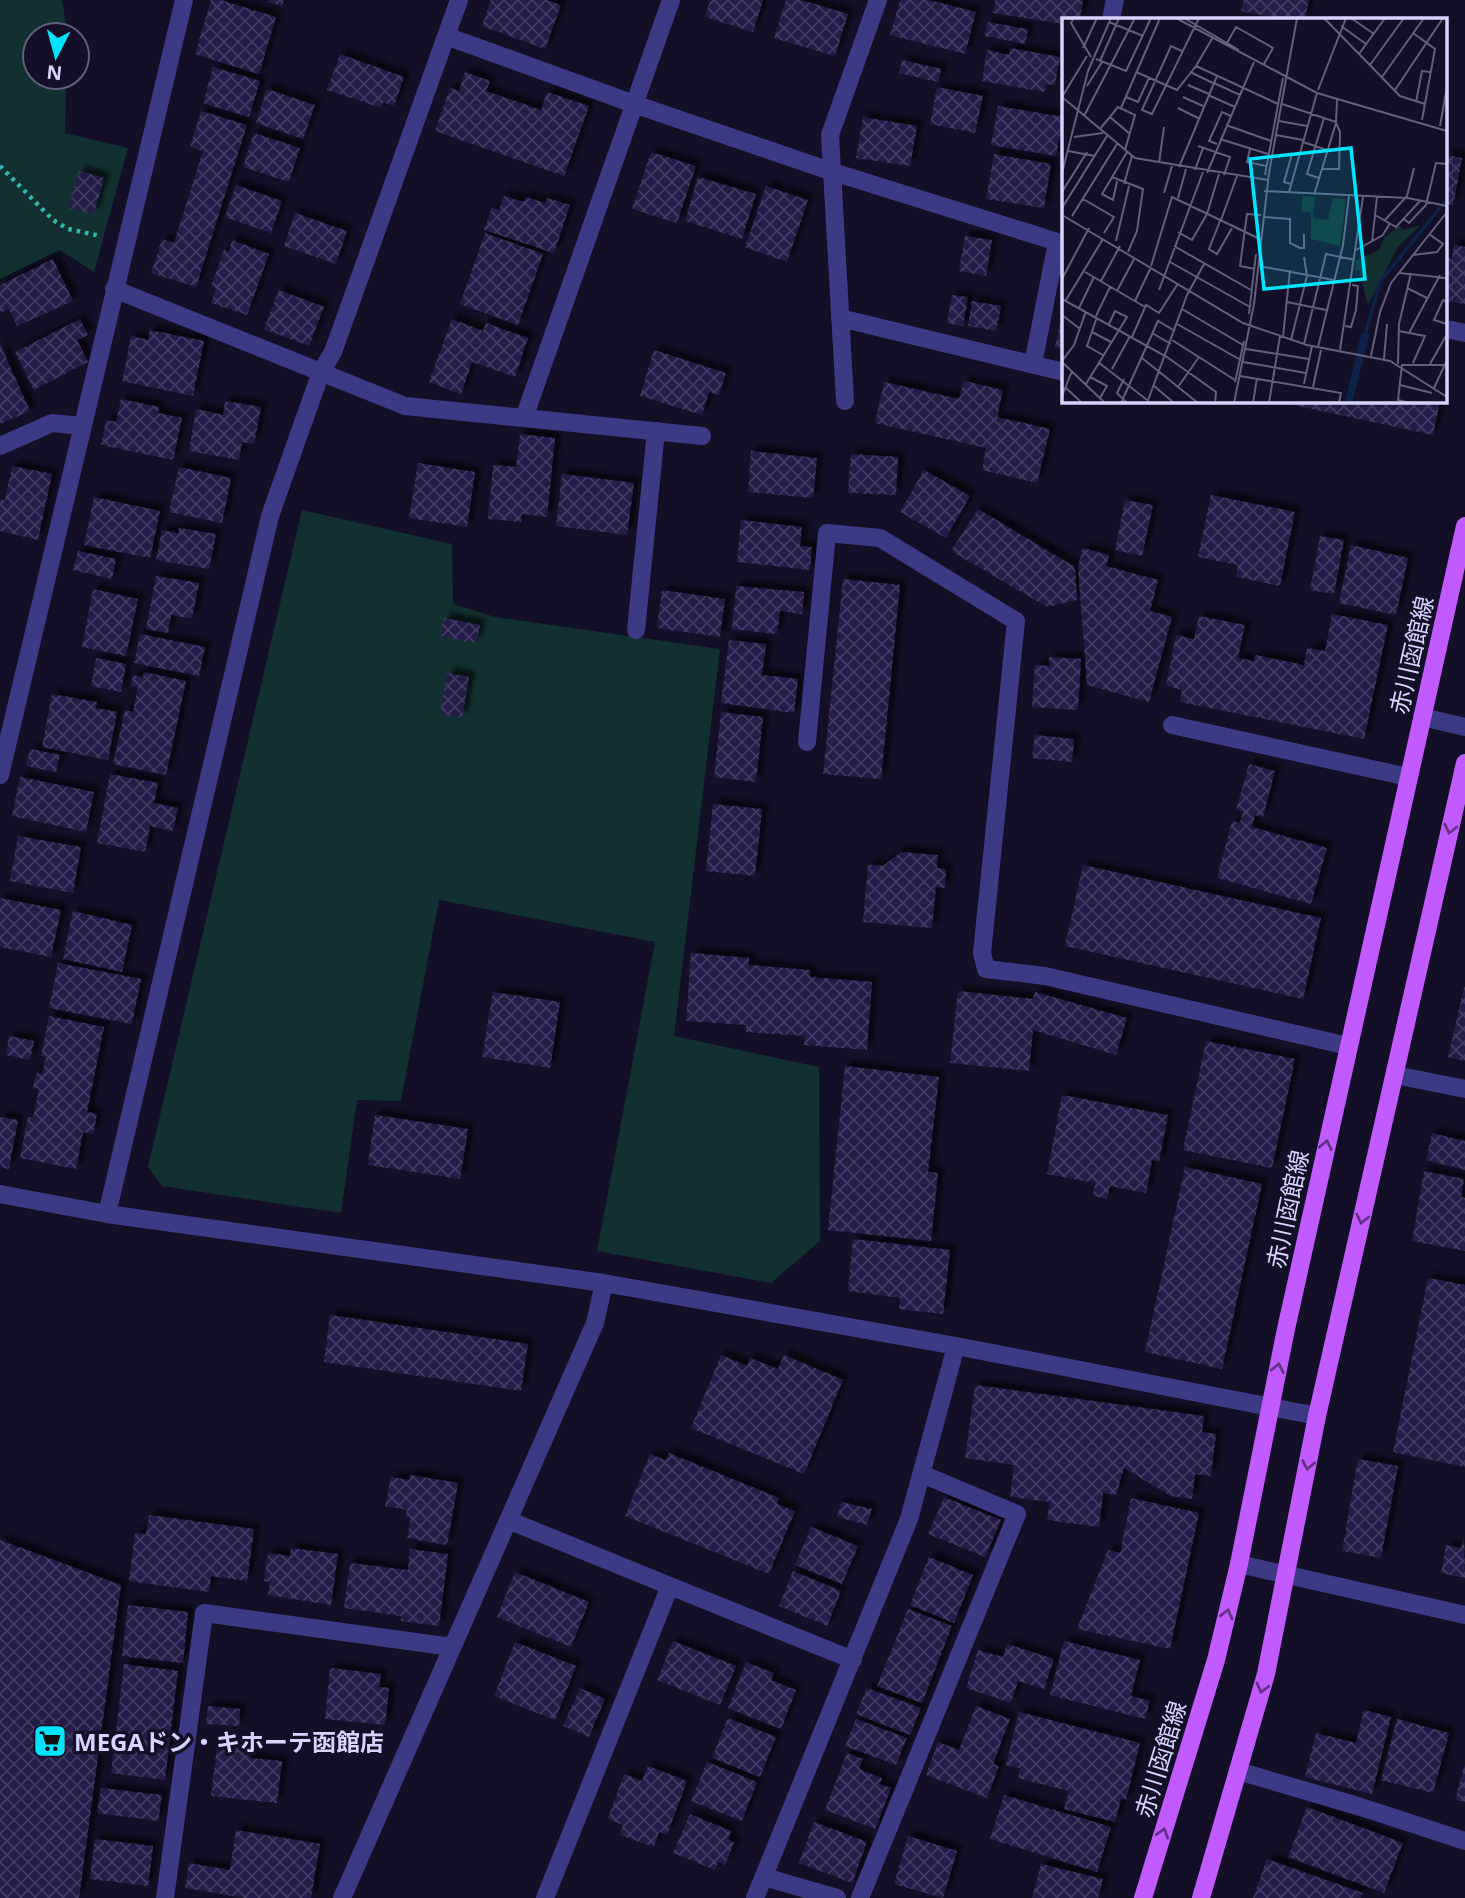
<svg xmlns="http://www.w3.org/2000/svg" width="1465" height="1898" font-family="'Open Sans','Noto Sans JP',sans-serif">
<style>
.park{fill:#12302f}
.building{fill:url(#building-cross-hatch);filter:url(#shadow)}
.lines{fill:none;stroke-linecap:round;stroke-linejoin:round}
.path{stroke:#2fb8b0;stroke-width:4.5;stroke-dasharray:3.5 5;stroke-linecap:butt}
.minor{stroke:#3d3a85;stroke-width:18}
.major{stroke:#c25bff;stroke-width:18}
.oneway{stroke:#623188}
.labels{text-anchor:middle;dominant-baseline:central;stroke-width:7;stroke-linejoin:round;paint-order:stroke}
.street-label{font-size:24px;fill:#d9d4ff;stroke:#130f26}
.poi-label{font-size:24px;font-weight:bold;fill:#d9d4ff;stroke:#130f26;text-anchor:start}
.inset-river{fill:none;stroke:#0c2248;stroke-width:3.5}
.inset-road{fill:none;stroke:#625e7d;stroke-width:2}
.view{fill:#00e5ff;fill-opacity:0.15;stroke:#00e5ff;stroke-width:3.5}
.inset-edge{fill:none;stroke:#d9d4ff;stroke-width:3.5}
</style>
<defs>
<pattern id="building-cross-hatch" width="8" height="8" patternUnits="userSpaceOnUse" patternTransform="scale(1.75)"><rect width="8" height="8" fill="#241b47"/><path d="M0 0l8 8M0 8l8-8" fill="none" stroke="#433b63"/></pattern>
<filter id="shadow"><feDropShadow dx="6" dy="-6" stdDeviation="2" flood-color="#0009"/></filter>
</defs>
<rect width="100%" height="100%" fill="#130f26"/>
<!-- park -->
<path class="park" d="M0 0H62L68 35H35V77H66L65 133 128 148 94 272 60 250 0 279Z
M302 510 452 544 453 604 495 617 720 649 674 1036 819 1067 820 1241 771 1283 597 1251 655 942 439 900 401 1101 357 1100 341 1213 162 1186 148 1167Z"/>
<!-- building -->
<path class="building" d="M211 0H221L276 17 259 74 195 54Z
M269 0H284L282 6 268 2Z
M491 0H547L561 5 545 49 482 26Z
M710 0H763L753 32 705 17Z
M786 0H801L848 14 835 56 774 38Z
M900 0H929L976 12 965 54 890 35Z
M995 0H1083L1080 19H1064V24L993 13Z
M1244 0H1309L1305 19H1281L1241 11Z
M987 22 1028 29 1025 44 985 36Z
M1010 48 1060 57 1055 85 1046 84 1044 92 982 81 987 50 1009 55Z
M340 54 404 77 394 106 383 102 381 108 327 90Z
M902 60 941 69 938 82 899 73Z
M213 67 260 81 249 117 203 103Z
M465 72 490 81 486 91 541 110 547 92 589 106 564 176 435 131 450 88 459 91Z
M937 87 983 96 975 133 930 124Z
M267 89 315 105 303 139 256 123Z
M998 106 1063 117 1056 156 991 145Z
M201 111 247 125 196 287 151 273 162 239 174 243 203 151 190 147Z
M863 117 917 126 910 166 856 158Z
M254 133 300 148 289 182 243 167Z
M651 152 696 166 677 223 632 209Z
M994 154 1051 164 1044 208 986 199Z
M1446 155 1462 158 1453 205 1446 204Z
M79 171 104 178 94 214 68 208Z
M698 177 756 194 742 239 685 221Z
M236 185 282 201 271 233 225 217Z
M766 186 808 200 787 262 745 247Z
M504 196 524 202 526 197 545 203 547 198 570 205 554 253 484 230 492 208 499 210Z
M295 213 347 231 336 264 284 246Z
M485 233 543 254 518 325 460 304Z
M965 236 992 240 986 276 959 271Z
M232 240 269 254 247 315 211 303 216 288 211 287 224 250 229 252Z
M1454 245 1465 247V304L1446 301V258L1452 259Z
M53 259 73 301 17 326 9 309 0 313V285Z
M279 290 324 307 309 346 264 329Z
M952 295 968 297 963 326 947 323Z
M972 301 1001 306 996 331 968 326Z
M1063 308H1064V349L1055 347Z
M80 319 88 335 77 340 88 362 34 390 15 352Z
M452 319 483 331 486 323 528 338 515 377 472 362 461 394 429 382Z
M150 330 204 341 193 396 122 381 131 336 148 340Z
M0 344 30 411 0 424Z
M654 350 726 373 719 395 709 392 702 415 640 396Z
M964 381 1003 390 997 417 1050 429 1037 483 982 470 986 448 875 423 884 382 959 399Z
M121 399 159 407 158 413 182 418 173 460 101 445 106 420 116 422Z
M225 401 261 407 254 444 242 442 239 460 189 451 196 409 223 415Z
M1275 401H1440L1433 435Z
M520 434 555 438 547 517 522 514 521 522 488 519 493 465 516 467Z
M751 451 817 458 813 498 748 492Z
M851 454 898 457 896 495 848 493Z
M418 463 475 472 467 527 409 518Z
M12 466 52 474 38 540 0 531V499L5 500Z
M179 467 231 478 222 523 169 512Z
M924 470 970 496 946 538 900 512Z
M562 474 634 483 627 535 556 526Z
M1211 495 1295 512 1280 586 1236 577 1238 565 1198 557Z
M94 497 160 511 150 558 84 545Z
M1125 500 1153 505 1142 556 1115 550Z
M978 509 1075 567 1077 600 1047 607 951 551Z
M741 520 802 527 800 546 812 547 810 570 737 562Z
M179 528 216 534 209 569 156 560 162 530 178 533Z
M1320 536 1344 540 1334 594 1310 590Z
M1351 545 1408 558 1396 615 1339 603Z
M1083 548 1109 555 1106 566 1158 580 1150 611 1172 617 1149 702 1087 685 1078 567Z
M78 551 116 559 112 579 73 570Z
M156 576 199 583 192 619 171 615 168 633 146 629Z
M843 579 900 585 881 779 823 774Z
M736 586 804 592 802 614 780 611 777 634 732 629Z
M93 589 138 599 126 656 82 647Z
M662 590 725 599 720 637 657 628Z
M1332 614 1388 625 1364 739 1180 702 1182 690 1166 686 1176 635 1194 639 1199 616 1245 625 1238 658 1254 661 1255 655 1304 665 1307 648 1325 651Z
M444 618 480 625 476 643 440 636Z
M140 634 205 647 199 676 134 663Z
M729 640 766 644 762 675 798 679 794 713 721 703Z
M1049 657 1081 659 1078 710 1032 707 1035 665 1049 666Z
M96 658 126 664 121 692 91 686Z
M144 672 186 681 166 775 113 764 125 710 133 712 138 687 131 686 133 675 143 677Z
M447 673 469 677 462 718 440 714Z
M52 694 97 702 96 708 117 712 108 760 42 747Z
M721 712 763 717 756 782 714 777Z
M1035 735 1074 739 1072 762 1032 758Z
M30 749 60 755 56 772 26 766Z
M1249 764 1275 771 1263 817 1255 815 1252 827 1327 848 1311 904 1217 878 1232 821 1240 823 1243 812 1236 810Z
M110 774 158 783 154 803 178 808 173 831 150 826 145 852 97 843Z
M20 777 94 792 86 832 12 816Z
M713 804 762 809 755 876 706 871Z
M18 836 81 847 73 893 10 881Z
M901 852 938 855 937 868 946 869 945 888 936 887 932 928 863 922 868 865 883 866Z
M1083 865 1321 918 1303 999 1065 946Z
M0 898 61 910 51 957 0 947Z
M73 911 132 925 122 972 63 959Z
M691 953 749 958V965L810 970V977L872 982 867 1050 804 1045 805 1036 746 1032V1025L686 1021Z
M58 963 141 979 132 1024 49 1008Z
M1464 987H1465V1061L1448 1057Z
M958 991 1033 999 1035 992 1127 1018 1116 1055 1033 1030 1029 1071 950 1063Z
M493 992 560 1002 550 1068 482 1057Z
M49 1016 104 1027 87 1112 97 1114 93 1134 83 1132 76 1169 20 1158 28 1117 33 1118 39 1089 33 1088 36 1073 42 1074 46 1057 41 1056Z
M9 1036 34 1041 30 1060 6 1055Z
M1206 1041 1295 1059 1272 1168 1183 1150Z
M845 1066 939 1077 928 1172 938 1173 931 1241 828 1230Z
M1062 1095 1168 1115 1159 1162 1152 1160 1146 1193 1110 1186 1107 1199 1093 1196 1095 1183 1047 1174Z
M375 1115 468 1129 460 1179 368 1165Z
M0 1117 18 1120 9 1169 0 1167Z
M1432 1133 1465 1141V1170L1426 1160Z
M1185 1167 1262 1184 1222 1369 1145 1352Z
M1424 1171 1464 1179 1461 1197 1465 1198V1251L1412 1241Z
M853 1239 950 1250 943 1314 899 1309 900 1298 848 1291Z
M1428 1278 1465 1285V1467L1393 1452Z
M330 1315 528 1344 521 1391 324 1362Z
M721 1355 747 1366 750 1358 778 1369 784 1355 843 1380 804 1474 691 1428Z
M975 1385 1204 1416 1202 1432 1216 1434 1211 1476 1195 1474 1192 1499 1171 1496 1124 1468 1116 1495 1103 1493 1099 1527 1047 1520 1050 1502 1010 1497 1014 1465 965 1458Z
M669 1453 779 1498 777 1504 795 1511 769 1574 625 1516 650 1454 665 1460Z
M1358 1459 1398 1466 1381 1558 1342 1551Z
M410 1475 458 1483 447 1545 407 1538 411 1518 405 1517 407 1510 385 1506 391 1477 409 1480Z
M944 1497 1001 1520 985 1557 928 1534Z
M1131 1498 1199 1513 1170 1649 1077 1629 1108 1550 1120 1553Z
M841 1502 872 1509 867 1525 837 1517Z
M149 1515 254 1529 247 1581 211 1576 209 1592 129 1581 135 1533 146 1534Z
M811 1527 858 1546 842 1584 795 1565Z
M1464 1536 1465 1578 1441 1573 1446 1545 1461 1548Z
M0 1540 121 1585 79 1898H0Z
M291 1548 338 1554 331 1605 268 1595 270 1582 264 1581 268 1553 290 1556Z
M410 1549 448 1554 439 1626 401 1621V1616L344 1608 350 1563 408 1570Z
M929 1557 973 1575 954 1623 910 1605Z
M793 1571 841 1591 827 1626 779 1606Z
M515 1572 589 1602 571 1647 497 1617Z
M128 1605 188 1612 183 1663 122 1656Z
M908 1609 952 1626 922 1703 877 1686Z
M673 1641 736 1666 720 1705 657 1680Z
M1064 1641 1140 1660 1131 1696 1150 1701 1145 1719 1050 1695Z
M515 1642 576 1666 555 1720 494 1696Z
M1007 1644 1054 1659 1044 1689 1018 1681 1011 1703 966 1688 978 1650 1003 1657Z
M746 1662 774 1673 771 1680 796 1690 781 1729 728 1708Z
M124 1664 178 1671 165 1780 111 1773Z
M330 1668 381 1674 379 1687 389 1688 385 1725 325 1719Z
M580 1688 605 1699 589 1737 563 1726Z
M867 1688 921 1708 910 1735 856 1714Z
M208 1706 240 1709 239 1726 206 1724Z
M976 1706 1010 1719 993 1764 999 1766 987 1798 926 1775 938 1742 959 1750Z
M1364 1710 1391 1717 1372 1794 1305 1777 1316 1733 1356 1743Z
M1019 1712 1140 1743 1126 1800 1121 1799 1115 1822 1064 1809 1069 1791 1018 1778 1020 1768 1006 1765Z
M728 1718 776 1737 760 1777 712 1758Z
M856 1719 907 1738 896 1765 845 1746Z
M1397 1719 1449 1733 1433 1793 1381 1780Z
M218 1739 251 1743 250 1758 282 1761 277 1803 211 1796Z
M847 1753 863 1759 859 1769 882 1778 880 1784 891 1788 875 1829 825 1810Z
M707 1762 757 1782 742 1821 691 1801Z
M648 1766 687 1781 667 1835 659 1832 654 1847 620 1835 623 1825 608 1819 624 1774 642 1781Z
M1464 1766H1465V1802L1455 1800Z
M101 1788 162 1795 158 1821 97 1813Z
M1004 1795 1111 1827 1097 1872 990 1839Z
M1307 1807 1403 1843 1384 1893 1288 1857Z
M690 1814 731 1831 728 1839 734 1843 725 1865 718 1862 715 1870 673 1853Z
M814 1822 867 1842 852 1883 799 1863Z
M236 1830 320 1844 311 1898H245L185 1888 189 1863 230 1870Z
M908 1836 957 1851 943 1898 894 1884Z
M95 1839 153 1846 148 1886 90 1879Z
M1267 1859 1363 1893 1361 1898H1253Z
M1041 1864 1103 1879 1098 1898H1032Z"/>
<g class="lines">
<!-- path -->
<path class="path" d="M0 166 53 220 68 229 101 236"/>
<!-- minor -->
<path class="minor" d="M1111 19 1115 0
M446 36 634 104 833 172 1064 244
M114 289 405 406 524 418 671 0
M840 318 1064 372
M1446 329 1465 333
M1033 364 1057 242
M845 401 830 135 878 0
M524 418 702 436
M0 446 52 423 82 426
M636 630 656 431
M1422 717 1465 727
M1172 725 1408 777
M807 742 827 533 880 538 1016 621 982 953 986 969 1045 976 1348 1046
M0 775 184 0
M1395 1075 1465 1089
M0 1194 107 1214 604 1283 956 1346 1317 1416
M107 1214 270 516 321 372 333 352 459 0
M508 1520 670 1586 545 1898
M1239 1564 1465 1615
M670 1586 853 1660
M1238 1771 1361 1807 1465 1841
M764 1877 837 1898
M165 1898 204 1613 452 1647
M342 1898 595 1323 604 1283
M755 1898 909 1519 956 1346
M860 1898 1017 1514 922 1474"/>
<!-- major -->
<path class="major" d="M1143 1898 1216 1660 1239 1564 1286 1329 1465 526
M1201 1898 1266 1674 1317 1416 1465 763"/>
</g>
<!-- one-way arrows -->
<defs><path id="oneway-chevron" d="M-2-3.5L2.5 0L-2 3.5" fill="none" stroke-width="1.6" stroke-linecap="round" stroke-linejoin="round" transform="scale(1.75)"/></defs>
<g class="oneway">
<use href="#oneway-chevron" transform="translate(1450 829) rotate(103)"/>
<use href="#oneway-chevron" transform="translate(1326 1145) rotate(-78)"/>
<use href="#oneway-chevron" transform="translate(1362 1219) rotate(103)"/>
<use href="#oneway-chevron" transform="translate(1278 1368) rotate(-78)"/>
<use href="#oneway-chevron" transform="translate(1308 1465) rotate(101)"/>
<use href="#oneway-chevron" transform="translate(1227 1614) rotate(-76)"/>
<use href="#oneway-chevron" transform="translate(1262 1688) rotate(106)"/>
<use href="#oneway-chevron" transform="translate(1163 1833) rotate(-73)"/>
</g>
<!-- icons -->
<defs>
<symbol id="supermarket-square" viewBox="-11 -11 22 22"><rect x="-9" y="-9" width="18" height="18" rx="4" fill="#00e5ff" stroke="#130f26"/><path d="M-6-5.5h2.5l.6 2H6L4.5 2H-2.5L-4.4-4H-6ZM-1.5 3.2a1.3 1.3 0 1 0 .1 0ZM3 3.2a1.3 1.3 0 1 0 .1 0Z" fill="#111"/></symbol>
</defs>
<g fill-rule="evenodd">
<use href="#supermarket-square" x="31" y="1722" width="38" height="38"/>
</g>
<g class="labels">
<!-- street labels -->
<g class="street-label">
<text transform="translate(1411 655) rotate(-77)">赤川函館線</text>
<text transform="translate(1287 1209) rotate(-78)">赤川函館線</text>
<text transform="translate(1160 1759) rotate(-73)">赤川函館線</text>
</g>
<!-- poi labels -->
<g class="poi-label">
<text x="74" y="1741">MEGAドン・キホーテ函館店</text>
</g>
</g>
<!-- overview -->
<g transform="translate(1062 18)">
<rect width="385" height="385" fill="#130f26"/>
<path d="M241 178 253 179 251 200 266 202 271 180 284 181 278 228 249 221V195L239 193ZM359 207 336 229 306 287 297 252H293L294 243 317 232 322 220 337 208 341 212Z" fill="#12302f"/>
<path d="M308 315 290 385H283L299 316Z" fill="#0c2248"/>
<path class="inset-river" d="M302 320 318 264 385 181"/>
<path class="inset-road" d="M12 0 9 5 29 39M114 0 255 75 385 113M122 0 177 32M262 0 338 78 363 86M289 0 312 16M47 4 81 18M279 8 304 26M351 15 373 31 360 102M151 19 134 48 216 86M165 25 174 9 211 30 202 46M21 30 35 0M120 33 109 28 80 92 90 96 137 0M297 36 323 0M34 41 64 53 89 0M38 43 57 0M308 47 342 0M74 54 115 72 134 48M128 54 151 65M320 59 362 0M152 65 178 77M126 67 147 76M25 68 40 44M181 70 192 44M256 72 284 0M333 72 381 0M146 77 173 89M0 79 73 140 206 162M0 79 25 38M64 79 76 84 87 60M121 79 141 88M354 84 360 53 368 54M220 86 274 104M59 90 98 0M116 90 136 100M22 98 73 0M48 99 68 116M217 103 245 108M164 107 209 123M378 108 385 69M38 111 56 89 73 97 63 132M214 117 241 122M12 119 41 115M158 121 206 136M241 124 265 132M155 126 147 123 160 94 169 98M136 128 168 139 162 157M188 131 185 144 204 148M6 133 33 138M97 145 102 109M117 149 155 58M260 151H277L278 114 274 105M133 152 141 130M0 155 26 53 49 0M145 155 181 70M203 157 221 60M50 159 81 171 75 213 66 234M257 160 245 156 262 100M55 163 51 182 40 176 65 134M62 166 70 138M229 166 222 164 230 136M202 173 346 180 385 188M0 174 25 134M227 174 255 75M102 175 110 148M252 177 274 105 275 82M116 180 124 151M21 181 52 199 42 215M0 190 45 118M0 197 181 305 245 327 328 343 385 379M313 197 334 209 358 183M10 198 55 126M202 199 228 201V225L238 230H242V216M342 201 347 205 364 187 374 145 385 146M159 202 175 158M323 202 345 178 352 150M158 203 147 231 155 236 170 210M116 214 130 222 145 196 157 156M54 223 67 168M310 224 315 179M112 228 189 272M294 232 321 217 328 205M351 237 375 234 381 226 367 216M108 244 188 289M89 248 110 179 200 222M197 248 272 262M193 251 178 248 185 196 199 197M23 254 83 289M337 255 385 260M0 261 27 210M39 263 58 228M345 270 365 280M97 272 141 154M55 273 72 241M0 281 105 339 154 374 153 385M4 282 41 221M73 283 89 249M225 284 264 292M385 284 381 282 372 302 385 306M17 290 32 259M120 291 181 327M187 296 194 236M0 297 18 311M34 298 48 269M35 299 25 328 41 337M115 306 177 341M283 308 289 309 294 292 296 268 290 267M337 313 363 318 351 345M30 314 49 324M90 315 109 326M347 315 378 257M70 319 84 287 97 295 115 267M221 319 228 252M110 322 173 362M229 322 245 258 242 239M242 326 264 236 293 242M256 329 281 227 287 178M184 331 247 341M278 332 301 179M309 338 318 294 329 265 385 194M80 340 136 385M322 341 325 306M0 343 12 327 24 293M0 344 43 385M36 344 89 385M181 344 244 355M336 346 337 306 349 255M368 346 385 316M50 351 68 318M178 358 279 375 277 385M28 359 45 368 38 380M62 361 55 375 65 385M173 364 182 323M24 366 65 299 53 293 47 306M242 366 250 328M91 367 112 385M338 367 370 375M116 369 137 339M251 369 259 332M4 370 20 385M372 370 385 342M0 378 10 353M59 385 96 303 113 313M85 385 125 277 142 246M172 385 192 286 207 155 235 0M191 385 195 360M207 385 218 318M347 385 336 382 340 347H385"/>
<path class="view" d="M289 130 303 261 202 271 188 141Z"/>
<rect width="385" height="385" class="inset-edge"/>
</g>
<!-- north arrow -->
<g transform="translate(56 56) rotate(186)"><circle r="33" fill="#130f26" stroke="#625e7d" stroke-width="2"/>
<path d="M0-5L12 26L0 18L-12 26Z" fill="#00e5ff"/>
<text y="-10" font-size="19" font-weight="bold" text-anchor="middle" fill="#d9d4ff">N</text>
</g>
</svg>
